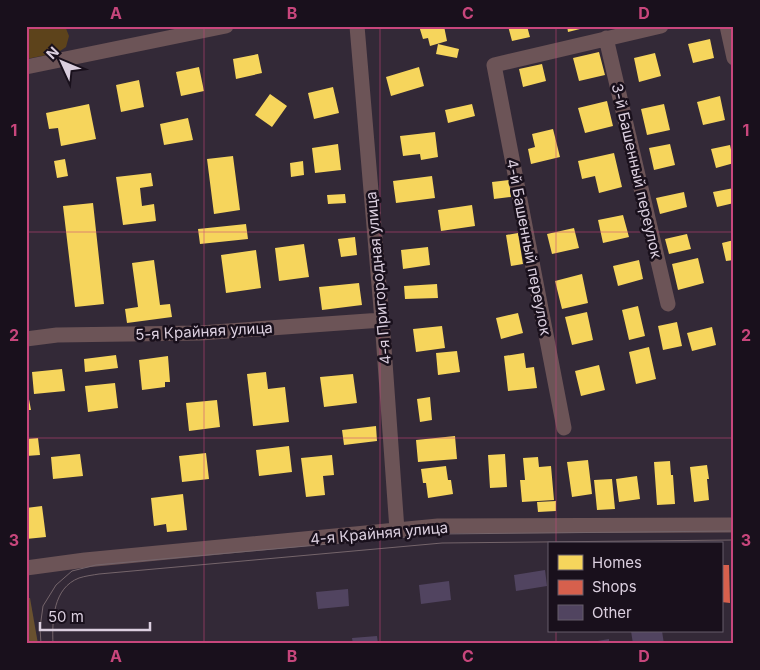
<svg xmlns="http://www.w3.org/2000/svg" width="760" height="670" font-family="Inter,sans-serif">
<style>
.green{fill:#5d431b}
.forest{fill:#69512f}
.homes{fill:#f6d55c}
.shops{fill:#d6604d}
.building{fill:#514460}
.lines{fill:none;stroke-linecap:round;stroke-linejoin:round}
.minor{stroke:#6c5457;stroke-width:15}
.tram{stroke:#75656b;stroke-width:1}
.grid{fill:none;stroke:#c8467c;stroke-width:1;stroke-opacity:0.55}
.labels{text-anchor:middle;dominant-baseline:central;stroke-width:5;stroke-linejoin:round;paint-order:stroke}
.street-label{font-size:15px;fill:#dbcfdf;stroke:#19101c}
.neatline{fill:none;stroke:#c8467c;stroke-width:2}
.grid-label{font-size:16px;text-anchor:middle;font-weight:bold;fill:#c8467c}
</style>
<rect width="100%" height="100%" fill="#332937"/>
<!-- green -->
<path class="green" d="M31 26H65L69 36 66 47 57 53 26 59V28Z"/>
<!-- forest -->
<path class="forest" d="M26 598H30L38 644H26Z"/>
<!-- homes -->
<path class="homes" d="M419 26H444L447 41 430 46 428 38 423 39Z
M508 26H527L530 37 512 41Z
M567 26H588V27L568 32Z
M710 39 714 58 693 63 688 44Z
M438 44 459 49 457 58 436 54Z
M599 52 605 75 579 81 573 58Z
M655 53 661 76 639 82 634 58Z
M258 54 262 73 236 79 233 59Z
M542 64 546 81 523 87 519 69Z
M199 67 204 91 181 96 176 72Z
M419 67 424 86 391 96 386 77Z
M139 80 144 107 121 112 116 85Z
M333 87 339 113 314 119 308 93Z
M270 94 287 106 272 127 255 115Z
M720 96 725 120 703 125 697 102Z
M607 101 613 126 585 133 578 108Z
M89 104 96 139 61 146 58 128 49 129 46 113Z
M472 104 475 116 448 123 445 110Z
M664 104 670 130 647 135 641 109Z
M188 118 193 140 164 145 160 124Z
M553 129 560 157 531 164 528 149 535 147 532 134Z
M435 132 438 157 421 160 420 154 403 156 400 136Z
M338 144 341 170 315 173 312 148Z
M670 144 675 165 654 170 649 148Z
M730 145 734 163 716 168 711 149Z
M614 153 622 187 599 193 595 176 582 179 578 161Z
M233 156 240 210 214 214 207 159Z
M65 159 68 176 57 178 54 161Z
M303 161 304 175 291 177 290 163Z
M151 173 153 186 140 188 142 206 154 204 156 221 123 225 116 177Z
M432 176 435 198 396 203 393 181Z
M509 180 511 197 494 199 492 182Z
M734 188V203L717 207 713 192Z
M684 192 687 207 660 214 656 198Z
M345 194 346 203 328 204 327 195Z
M93 203 104 304 75 307 63 206Z
M472 205 475 226 441 231 438 210Z
M623 215 629 237 603 243 598 220Z
M246 224 248 239 200 244 198 229Z
M574 228 579 248 552 254 547 234Z
M518 233 523 264 511 266 506 235Z
M687 234 691 249 669 254 665 239Z
M355 237 357 255 341 257 338 239Z
M734 240V260L726 261 722 243Z
M304 244 309 277 279 281 275 248Z
M428 247 430 265 403 269 401 250Z
M256 250 261 288 226 293 221 255Z
M698 258 704 283 678 290 672 264Z
M154 260 160 305 170 304 172 317 127 323 125 309 138 307 132 263Z
M639 260 643 279 618 286 613 266Z
M582 274 588 303 562 309 555 281Z
M359 283 362 305 322 310 319 287Z
M437 284 438 298 405 299 404 286Z
M638 306 645 336 629 340 622 310Z
M587 312 593 340 572 345 565 317Z
M518 313 523 333 501 339 496 318Z
M677 322 682 346 663 350 658 326Z
M442 326 445 348 416 352 413 329Z
M712 327 716 345 692 351 687 333Z
M649 347 656 379 636 384 629 352Z
M457 351 460 372 438 375 436 353Z
M524 353 526 368 534 367 537 388 508 391 504 356Z
M116 355 118 368 85 372 84 359Z
M168 356 170 382H165V387L142 390 139 360Z
M599 365 605 390 581 396 575 371Z
M62 369 65 391 34 394 32 372Z
M266 372 268 389 285 387 289 422 253 426 247 374Z
M353 374 357 403 324 407 320 377Z
M26 383 31 410H26Z
M115 383 118 408 88 412 85 386Z
M430 397 432 420 420 422 417 399Z
M217 400 220 427 189 431 186 403Z
M376 426 377 441 344 445 342 430Z
M455 436 457 459 418 462 416 440Z
M38 438 40 455 26 456V439Z
M289 446 292 472 259 476 256 450Z
M206 453 209 479 182 482 179 456Z
M80 454 83 476 53 479 51 457Z
M505 454 507 487 490 488 488 455Z
M332 455 334 475 323 476 325 495 306 497 301 458Z
M538 457 539 467 551 466 554 500 522 502 520 480H525L523 458Z
M588 460 592 494 572 497 567 462Z
M670 461 671 475H673L675 504 657 505 654 462Z
M707 465 709 479H707L709 500 694 502 690 467Z
M446 466 448 480H451L453 494 428 498 426 483H423L421 469Z
M637 476 640 499 619 502 616 479Z
M612 479 615 509 597 510 594 480Z
M183 494 187 530 167 532 166 524 154 526 151 498Z
M556 501V511L538 512 537 502Z
M42 506 46 537 26 539V508Z"/>
<!-- shops -->
<path class="shops" d="M721 565H729L730 603 721 602Z"/>
<!-- building -->
<path class="building" d="M545 570 547 586 516 591 514 575Z
M449 581 451 600 421 604 419 585Z
M348 589 349 606 318 609 316 592Z
M631 631H662L664 644H633Z
M377 636 378 644H353L352 638Z
M609 639V644H587L586 643Z"/>
<g class="lines">
<!-- minor -->
<path class="minor" d="M357 26 382 320 397 530
M727 26 734 58
M606 38 668 304
M26 67 226 26
M26 339 57 335 200 333 382 320
M564 428 494 65 661 26
M26 568 85 560 438 526 734 525"/>
<!-- tram -->
<path class="tram" d="M41 644 40 628 43 606 56 585 72 571 96 565 440 534 734 531
M53 644C52 620 53 588 79 578 85 576 93 575 99 574L442 543 734 540"/>
</g>
<!-- grid -->
<path class="grid" d="M204 26V644M380 26V644M556 26V544M26 232H734M26 438H734M556 631V644"/>
<g class="labels">
<!-- street labels -->
<g class="street-label">
<text transform="translate(637 171) rotate(77)">3-й Башенный переулок</text>
<text transform="translate(529 247) rotate(79)">4-й Башенный переулок</text>
<text transform="translate(378 278) rotate(-95)">4-я Пригородная улица</text>
<text transform="translate(204 331) rotate(-3)">5-я Крайняя улица</text>
<text transform="translate(379 533) rotate(-5)">4-я Крайняя улица</text>
</g>
</g>
<!-- border -->
<rect width="760" height="670" fill="none" stroke="#19101c" stroke-width="55"/>
<!-- legend -->
<rect x="548" y="542" width="175" height="90" fill="#19101c" stroke="#675c6a"/>
<rect x="558" y="555" width="25" height="15" fill="#f6d55c" stroke="#675c6a"/>
<text x="592" y="568" font-size="15" fill="#dbcfdf">Homes</text>
<rect x="558" y="580" width="25" height="15" fill="#d6604d" stroke="#675c6a"/>
<text x="592" y="592" font-size="15" fill="#dbcfdf">Shops</text>
<rect x="558" y="605" width="25" height="15" fill="#514460" stroke="#675c6a"/>
<text x="592" y="618" font-size="15" fill="#dbcfdf">Other</text>
<!-- north arrow -->
<g transform="translate(62 62) rotate(314)" stroke="#19101c" stroke-width="4" paint-order="stroke">
<path d="M0-4L9 19L0 12L-9 19Z" fill="#dbcfdf"/>
<text y="-8" font-size="14" font-weight="bold" text-anchor="middle" fill="#dbcfdf">N</text>
</g>
<!-- scale -->
<path d="M40 622v8h110v-8" fill="none" stroke="#dbcfdf" stroke-width="2.5"/>
<text x="48" y="622" font-size="15" fill="#dbcfdf" stroke="#19101c" stroke-width="4" paint-order="stroke">50 m</text>
<rect x="28" y="28" width="704" height="614" class="neatline"/>
<g class="grid-label">
<text x="116" y="19">A</text>
<text x="292" y="19">B</text>
<text x="468" y="19">C</text>
<text x="644" y="19">D</text>
<text x="14" y="136">1</text>
<text x="746" y="136">1</text>
<text x="14" y="341">2</text>
<text x="746" y="341">2</text>
<text x="14" y="546">3</text>
<text x="746" y="546">3</text>
<text x="116" y="662">A</text>
<text x="292" y="662">B</text>
<text x="468" y="662">C</text>
<text x="644" y="662">D</text>
</g>
</svg>
